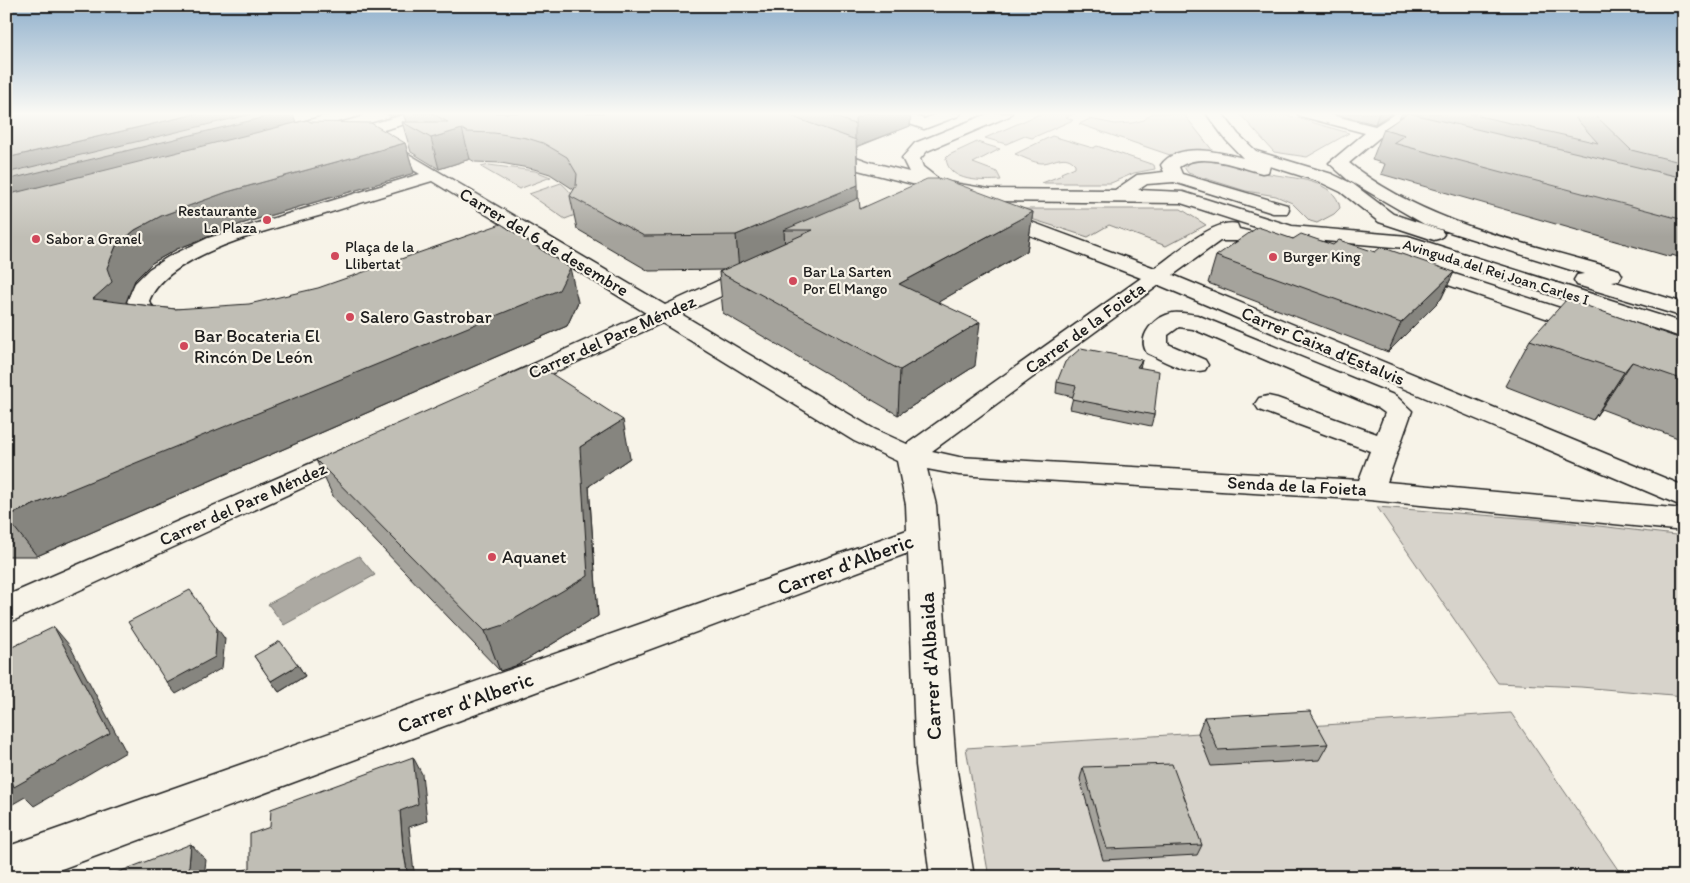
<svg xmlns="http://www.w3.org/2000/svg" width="1690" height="883" font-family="Itim,sans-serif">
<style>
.green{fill:#d7d3cb;stroke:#7a7874}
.water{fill:#aca9a2;stroke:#72716c}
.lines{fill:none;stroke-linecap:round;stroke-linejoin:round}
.minor-casing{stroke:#1c1c1c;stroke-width:3}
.minor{fill:#f7f3e8;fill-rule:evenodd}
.wall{fill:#a5a39c;stroke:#1c1c1c}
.shaded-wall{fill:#86857f;stroke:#1c1c1c}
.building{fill:#c0beb5;stroke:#1c1c1c}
.poi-dot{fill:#d1495b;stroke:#f7f3e8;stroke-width:2}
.labels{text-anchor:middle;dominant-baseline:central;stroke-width:4.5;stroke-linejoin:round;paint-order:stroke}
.far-poi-label{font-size:15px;fill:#1c1c1c;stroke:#f7f3e8;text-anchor:start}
.far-street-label{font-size:15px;fill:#1c1c1c;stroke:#f7f3e8}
.street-label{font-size:18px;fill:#1c1c1c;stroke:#f7f3e8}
.poi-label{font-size:18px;fill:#1c1c1c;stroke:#f7f3e8;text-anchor:start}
.near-street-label{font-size:21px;fill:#1c1c1c;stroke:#f7f3e8}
</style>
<rect width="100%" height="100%" fill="#f7f3e8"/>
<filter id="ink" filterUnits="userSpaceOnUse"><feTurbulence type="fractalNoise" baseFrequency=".02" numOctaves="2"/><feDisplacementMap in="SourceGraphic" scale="10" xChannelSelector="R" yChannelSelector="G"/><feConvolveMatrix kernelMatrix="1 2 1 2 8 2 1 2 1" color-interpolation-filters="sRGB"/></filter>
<g filter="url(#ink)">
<!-- green -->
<path class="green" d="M1042 113H1075L1066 117 1073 120 1032 138 1025 136 1006 144 985 138Z
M1152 113H1183L1213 151 1193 150 1170 155 1079 124 1090 119 1115 124 1132 123 1144 120Z
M1239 113H1280L1349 133 1307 157 1274 152Z
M1052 136 1093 148 1097 146 1154 165 1155 169 1134 173 1111 183H1042L1062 175 1061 173 1075 167V164C1065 152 1053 163 1042 163 1034 163 1023 157 1015 154Z
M977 142 1000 149 973 163 997 172 1001 180C984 181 948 183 946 158L949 155Z
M1190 158C1203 159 1217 159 1229 162 1243 166 1256 172 1270 174 1292 178 1336 180 1340 208L1334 214 1317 223 1310 221 1292 203 1276 196 1246 191 1188 173 1184 167 1192 162 1184 160Z
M489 165 535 171 551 177 519 189 481 167Z
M561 183C572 192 576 200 578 214L565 219 529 194Z
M1024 209H1181L1206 225 1166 246 1109 225 1088 237 1022 216Z
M1377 507 1548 520 1684 536V696L1581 687 1498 683Z
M1511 713 1623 877H989L966 748Z"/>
<!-- water -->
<path class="water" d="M359 556 375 575 284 625 268 604Z"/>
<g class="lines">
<defs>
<path id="minor" d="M336 113H362L359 116 281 137 273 132 275 129Z
M411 113H437L434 116 351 139 343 134 345 131Z
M884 113H907L924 119 939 113H961L958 116 924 129 887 116Z
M990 113H1012L1009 116 927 151 920 159 923 167 941 181 989 189 1115 190 1137 175 1164 172 1161 165C1178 141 1220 152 1243 158L1226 140 1206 113H1222L1238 134 1256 151 1332 174 1353 184 1393 214 1441 230 1444 234 1441 238 1434 240 1379 222 1341 192 1320 182 1270 166 1268 172 1262 173C1237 167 1203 151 1179 167L1182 174 1287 205 1289 209 1287 213H1273L1174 182 1147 184 1138 190 1183 192 1292 226 1408 236 1684 323V338L1406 248 1290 238 1181 203 989 201 955 195 858 170 816 154 814 150 816 146 822 145 870 162 909 172 902 158 915 143Z
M1297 113H1323L1375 126 1396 113H1415L1390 130 1398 135 1396 138 1390 140 1380 137 1349 163C1425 224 1527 243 1619 270L1622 275 1619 280 1612 281 1684 303V317L1577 285 1574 280 1577 275 1584 274 1424 224 1348 180 1329 163 1365 133 1300 116Z
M378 136 665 305 746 268 754 267 762 268 765 273 762 278 681 314 874 429 907 444 1141 278 988 219 985 215 988 211H1002L1155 268C1174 255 1214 218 1237 224L1239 229 1278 238 1281 242 1278 246 1271 248 1242 241H1220L1173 275 1684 486V507L1159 285 932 451 959 457 1359 480 1370 451 1259 410 1255 404 1259 398 1268 396 1277 398 1377 434 1385 413 1378 408 1193 329 1179 327 1168 335V344L1205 360 1208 365 1205 370C1186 375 1165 361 1147 353 1136 336 1155 316 1173 313 1180 312 1189 314 1197 315L1396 396 1412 411 1387 482 1684 509V531L1370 500 959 475 927 469 936 505 956 765 974 877H930L916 765 908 553 40 877H6V847L907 530 906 505 897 461 854 441 662 323 518 389 509 392 500 389 496 384 500 379 646 313 432 181C395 192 359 203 322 215 276 228 167 253 149 301 155 314 169 316 177 327L173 332C151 337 135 320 127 301L135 283 149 269 168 257 208 238 420 174 372 145 370 141 372 137Z
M1414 261 1597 320 1601 325 1597 330 1589 332 1581 330 1407 271 1403 267 1407 263Z
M353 445 363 448 367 454 363 460 6 624V596Z"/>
</defs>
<!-- minor casing -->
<use href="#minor" class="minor-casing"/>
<!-- minor -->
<use href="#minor" class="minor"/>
</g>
<!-- wall -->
<path class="wall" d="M6 113H294L293 114 296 123 311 122 405 143 414 173 241 224 177 249 152 263 135 280 126 303 175 309 578 302 567 326 37 556H6Z
M384 113H911L910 126 857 147 858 199 860 209 1033 212 1027 251 938 302 975 366 898 415 723 313 719 272 723 270 649 271 577 229 570 196 574 190 573 189 550 174 534 169 501 163 475 162 470 159 439 169 411 152 402 122H406L403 113 390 116Z
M1330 113H1392L1375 124Z
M1402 113H1684V259L1672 255 1671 257 1381 174 1385 164 1372 160 1384 129 1399 119Z
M1293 239 1375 252 1454 272 1441 299 1388 352 1208 283 1216 256Z
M1530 340H1684V430L1678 438 1601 409 1593 420 1505 386Z
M1142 360 1140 368 1154 415 1151 426 1070 409 1073 397 1056 393 1057 382Z
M630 458 589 486 598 616 518 665 500 671 334 498 316 460Z
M254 656 298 665 305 676 279 692Z
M1204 717 1328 744 1319 760 1211 766 1198 733Z
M1083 767 1202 845 1197 855 1103 860 1080 779Z"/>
<!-- shaded-wall -->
<path class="shaded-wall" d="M200 113H294L293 114 302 139 6 216V158Z
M389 113H403L390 116Z
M868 113H911L910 126 855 147V118Z
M1379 113H1392L1375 124Z
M462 129 470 159 439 169 431 138Z
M405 143 414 173 241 224 177 249 152 263 135 280 126 302 131 317 93 299 116 246 135 230 161 216 227 192Z
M858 185V218L784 230 785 250 739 270 736 235Z
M1033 212 1027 251 897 326 899 284Z
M570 268 578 302 567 326 37 556 6 517Z
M1454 272 1441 299 1388 352 1401 323Z
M980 322 975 366 898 415 900 370Z
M1142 360 1139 371 1137 367Z
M1632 362 1601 409 1593 420 1624 372Z
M623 420 630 458 589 486 598 616 518 665 500 671 485 631 580 447Z
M54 627 70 646 126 752 34 806 25 797 6 808V777Z
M217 628 225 639 222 668 176 694 167 683Z
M298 665 305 676 279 692 271 681Z
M413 757 422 774 427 821 409 827 413 864 415 877H408L403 848 400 811Z
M191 844 206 860 204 877H188Z"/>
<!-- building -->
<path class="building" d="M6 113H200L6 158Z
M256 113H282L6 180V173Z
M431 113H782L856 140 858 185 736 235 644 236 570 196 576 186 577 174 567 157 543 143 527 138 494 133 467 132 462 129 431 138 402 122H448Z
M823 113H868L855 118V124Z
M1408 113 1684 178V220L1393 143 1405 135 1384 129Z
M1466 113H1571L1598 143Z
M1593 113H1684V163L1631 150Z
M307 120 311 122 371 123 405 143 227 192 161 216 135 230 116 246 107 268 112 282 93 299 175 309 249 304 318 288 501 224 570 268 559 290 6 516V195Z
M927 179H944L1033 212 899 284 980 322 900 370 719 272 813 230H784L859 198 860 209Z
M1258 227 1293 239 1301 234 1333 245 1339 240 1375 252 1381 247 1454 272 1401 323 1216 256Z
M1567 299 1684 340V380L1632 362 1624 372 1530 340Z
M1081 348 1142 360 1137 367 1159 371 1154 415 1072 399 1076 386 1057 382 1065 362Z
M535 363 623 420 580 447 588 576 504 625 485 631 316 460Z
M190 590 217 628 215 657 167 683 128 622Z
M54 627 110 733 14 787 10 775 6 777V650Z
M280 641 298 665 271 681 254 656Z
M1310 711 1328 744 1218 750 1204 717Z
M413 757 418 804 400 811 403 848 408 877H228L250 868V834L270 827 271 809Z
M1172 764 1202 845 1107 849 1083 767Z
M191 844 188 877H106Z"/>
</g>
<!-- sky -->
<linearGradient id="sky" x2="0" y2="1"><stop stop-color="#90b0cc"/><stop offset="0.48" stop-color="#fbfaf5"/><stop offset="1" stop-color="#fbfaf5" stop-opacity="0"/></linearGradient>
<rect width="1690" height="237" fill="url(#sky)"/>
<!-- markers -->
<g class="poi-dot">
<circle cx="267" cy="220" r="5"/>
<circle cx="36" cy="239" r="5"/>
<circle cx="335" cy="256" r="5"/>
<circle cx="1273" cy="257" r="5"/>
<circle cx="793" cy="281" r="5"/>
<circle cx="350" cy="317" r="5"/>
<circle cx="184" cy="346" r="5"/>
<circle cx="492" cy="557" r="5"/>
</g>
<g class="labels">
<!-- far-poi labels -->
<g class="far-poi-label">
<text x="257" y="211" text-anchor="end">Restaurante<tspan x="257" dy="17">La Plaza</tspan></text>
<text x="46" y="239">Sabor a Granel</text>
<text x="345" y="247">Plaça de la<tspan x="345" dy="17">Llibertat</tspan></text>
<text x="1283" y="257">Burger King</text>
<text x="803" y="272">Bar La Sarten<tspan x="803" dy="17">Por El Mango</tspan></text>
</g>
<!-- far-street labels -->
<g class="far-street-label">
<text transform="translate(1496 272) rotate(17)">Avinguda del Rei Joan Carles I</text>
</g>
<!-- street labels -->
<g class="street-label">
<text transform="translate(544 242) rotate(31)">Carrer del 6 de desembre</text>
<text transform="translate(1085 328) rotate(-36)">Carrer de la Foieta</text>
<text transform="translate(612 337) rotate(-24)">Carrer del Pare Méndez</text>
<text transform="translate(1323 346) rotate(23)">Carrer Caixa d'Estalvis</text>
<text transform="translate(1297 486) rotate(3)">Senda de la Foieta</text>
<text transform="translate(243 504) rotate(-24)">Carrer del Pare Méndez</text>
</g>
<!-- poi labels -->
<g class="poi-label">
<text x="360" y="317">Salero Gastrobar</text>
<text x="194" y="336">Bar Bocateria El<tspan x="194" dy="21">Rincón De León</tspan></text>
<text x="502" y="557">Aquanet</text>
</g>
<!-- near-street labels -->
<g class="near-street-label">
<text transform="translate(845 564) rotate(-20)">Carrer d'Alberic</text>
<text transform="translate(930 666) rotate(-93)">Carrer d'Albaida</text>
<text transform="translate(465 702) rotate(-20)">Carrer d'Alberic</text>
</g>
</g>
<!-- margin -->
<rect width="1690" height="883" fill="none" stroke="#f7f3e8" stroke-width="25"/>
<rect x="12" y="12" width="1665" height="858" fill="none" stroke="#1c1c1c" stroke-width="2" filter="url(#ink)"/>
</svg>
